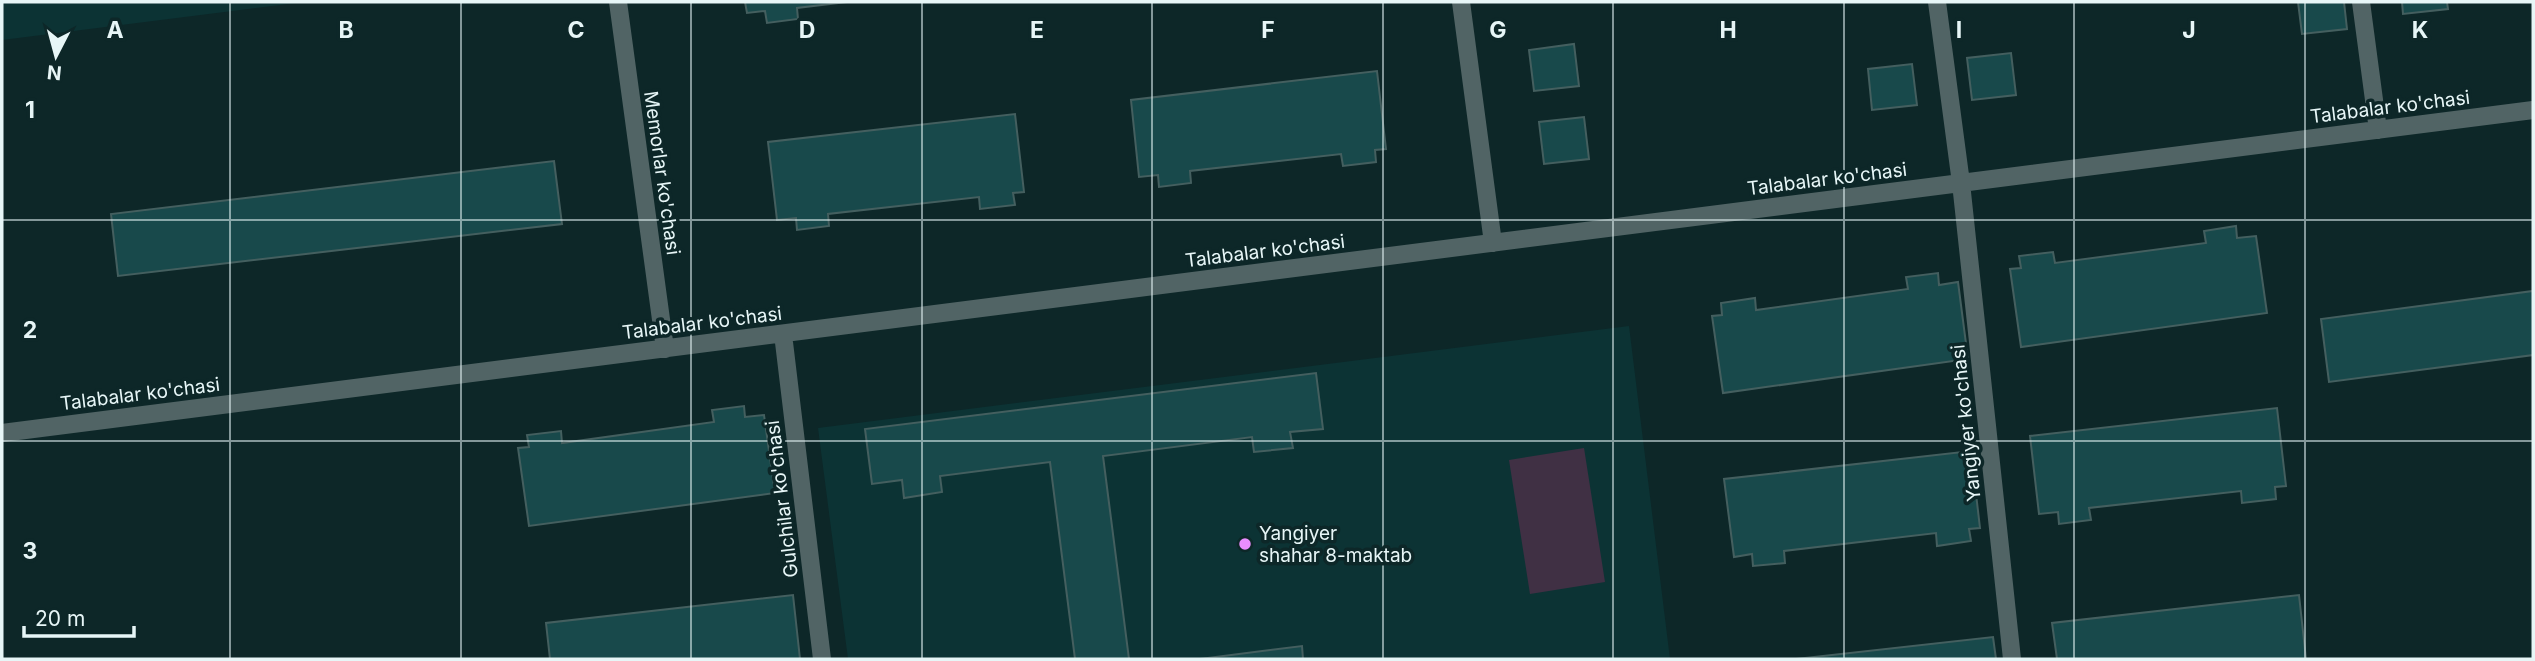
<svg xmlns="http://www.w3.org/2000/svg" width="2535" height="661" font-family="Inter,sans-serif">
<style>
.built{fill:#0c3334}
.green{fill:#403044}
.building{fill:#18494b;stroke:#445f5f;stroke-width:2}
.lines{fill:none;stroke-linecap:round;stroke-linejoin:round}
.minor{stroke:#516465;stroke-width:18}
.grid{fill:none;stroke:#e7f6f7;stroke-width:2;stroke-opacity:0.55}
.poi-dot{fill:#e98dfe;stroke:#0d2728;stroke-width:2.5}
.labels{text-anchor:middle;dominant-baseline:central;stroke-width:7;stroke-linejoin:round;paint-order:stroke}
.street-label{font-size:19px;fill:#e7f6f7;stroke:#0d2728}
.poi-label{font-size:19px;fill:#e7f6f7;stroke:#0d2728;text-anchor:start}
.grid-label{font-size:23px;text-anchor:middle;font-weight:bold;fill:#e7f6f7;stroke:#0d2728;stroke-width:7;stroke-linejoin:round;paint-order:stroke}
</style>
<rect width="100%" height="100%" fill="#0d2728"/>
<!-- built -->
<path class="built" d="M2 2H304L2 40Z
M1629 326 1670 659H848L818 428Z"/>
<!-- green -->
<path class="green" d="M1584 448 1605 582 1530 594 1509 460Z"/>
<!-- building -->
<path class="building" d="M745 2H847L797 8 798 19 767 23 765 11 747 13Z
M2298 2H2344L2347 29 2302 34Z
M2402 2H2447L2448 9 2403 14Z
M1574 44 1579 86 1534 91 1529 50Z
M2011 53 2016 95 1972 100 1967 58Z
M1912 64 1917 105 1872 110 1868 69Z
M1377 71 1386 149 1375 150 1376 162 1343 166 1341 154 1190 171 1191 183 1159 187 1158 175 1139 177 1131 100Z
M1015 114 1024 192 1013 193 1015 205 980 209 979 197 828 214 829 226 797 230 796 218 777 220 768 142Z
M1584 117 1589 159 1544 164 1539 122Z
M554 161 562 224 118 276 111 214Z
M2236 226 2237 238 2256 236 2267 313 2021 347 2010 269 2021 268 2019 256 2053 252 2055 263 2206 243 2204 231Z
M1938 273 1939 285 1958 282 1968 359 1723 393 1712 316 1722 315 1721 303 1755 298 1756 310 1908 289 1906 277Z
M2533 291V355L2329 382 2321 319Z
M1316 373 1323 429 1290 432 1293 448 1254 452 1252 437 1103 456 1129 659H1075L1050 462 940 476 942 492 904 498 902 480 872 484 865 429Z
M744 406 745 417 764 415 775 493 529 526 518 448 529 447 527 435 561 431 562 443 714 422 712 410Z
M2277 408 2286 486 2275 487 2276 499 2242 503 2241 491 2089 508 2091 520 2059 524 2058 512 2039 514 2030 436Z
M1971 451 1980 528 1969 529 1971 541 1937 546 1936 533 1784 551 1785 563 1753 566 1752 554 1734 557 1724 479Z
M793 595 800 659H550L546 623Z
M2299 595 2306 659H2057L2052 623Z
M1993 637 1996 659H1796Z
M1302 646 1303 659H1200Z"/>
<g class="lines">
<!-- minor -->
<path class="minor" d="M618 2 665 349
M1461 2 1493 243
M1937 2 1961 183 2012 659
M2361 2 2378 130
M783 334 822 659
M2 433 2533 110"/>
</g>
<!-- grid -->
<path class="grid" d="M230 2V659M461 2V659M691 2V659M922 2V659M1152 2V659M1383 2V659M1613 2V659M1844 2V659M2074 2V659M2305 2V659M2 220H2533M2 441H2533"/>
<!-- markers -->
<circle class="poi-dot" cx="1245" cy="544" r="7"/>
<g class="labels">
<!-- street labels -->
<g class="street-label">
<text transform="translate(2390 107) rotate(-7)">Talabalar ko'chasi</text>
<text transform="translate(662 173) rotate(82)">Memorlar ko'chasi</text>
<text transform="translate(1827 179) rotate(-7)">Talabalar ko'chasi</text>
<text transform="translate(1265 251) rotate(-7)">Talabalar ko'chasi</text>
<text transform="translate(702 323) rotate(-7)">Talabalar ko'chasi</text>
<text transform="translate(140 394) rotate(-7)">Talabalar ko'chasi</text>
<text transform="translate(1966 423) rotate(-96)">Yangiyer ko'chasi</text>
<text transform="translate(782 499) rotate(-97)">Gulchilar ko'chasi</text>
</g>
<!-- poi labels -->
<g class="poi-label">
<text x="1259" y="533">Yangiyer<tspan x="1259" dy="22">shahar 8-maktab</tspan></text>
</g>
</g>
<g class="grid-label">
<text x="115" y="38">A</text>
<text x="346" y="38">B</text>
<text x="576" y="38">C</text>
<text x="807" y="38">D</text>
<text x="1037" y="38">E</text>
<text x="1268" y="38">F</text>
<text x="1498" y="38">G</text>
<text x="1728" y="38">H</text>
<text x="1959" y="38">I</text>
<text x="2189" y="38">J</text>
<text x="2420" y="38">K</text>
<text x="30" y="118">1</text>
<text x="30" y="338">2</text>
<text x="30" y="559">3</text>
</g>
<!-- border -->
<rect width="2535" height="661" fill="none" stroke="#e7f6f7" stroke-width="7"/>
<!-- north arrow -->
<g transform="translate(56 56) rotate(186)" stroke="#0d2728" stroke-width="5" paint-order="stroke">
<path d="M0-5L12 26L0 18L-12 26Z" fill="#e7f6f7"/>
<text y="-10" font-size="19" font-weight="bold" text-anchor="middle" fill="#e7f6f7">N</text>
</g>
<!-- scale -->
<path d="M24 626v10h110v-10" fill="none" stroke="#e7f6f7" stroke-width="3.5"/>
<text x="35" y="626" font-size="21" fill="#e7f6f7" stroke="#0d2728" stroke-width="5" paint-order="stroke">20 m</text>
</svg>
